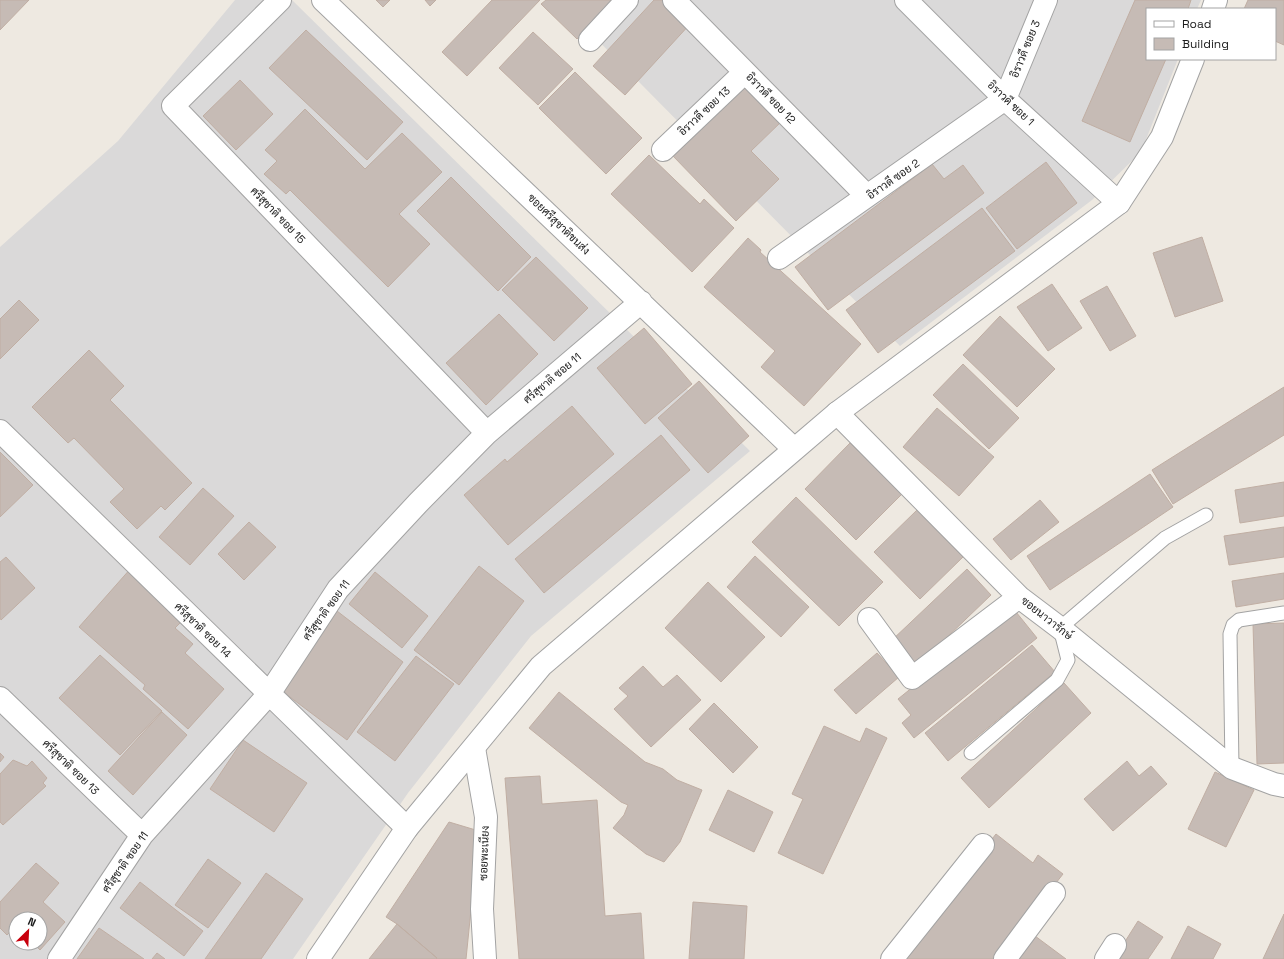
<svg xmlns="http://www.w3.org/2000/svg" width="1284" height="959" font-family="'Space Grotesk',Sarabun,sans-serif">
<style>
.residential{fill:#dad9d9;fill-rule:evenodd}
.building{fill:#c6bbb5;stroke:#c0aea3}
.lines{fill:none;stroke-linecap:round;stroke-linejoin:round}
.service-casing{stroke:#a3a3a3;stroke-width:15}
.minor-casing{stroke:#a3a3a3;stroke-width:24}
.tertiary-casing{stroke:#a3a3a3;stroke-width:24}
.service{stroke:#fff;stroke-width:13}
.minor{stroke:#fff;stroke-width:22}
.tertiary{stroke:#fff;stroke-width:22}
.labels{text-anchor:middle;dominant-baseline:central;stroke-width:3;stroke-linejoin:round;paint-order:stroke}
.street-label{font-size:11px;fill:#1c1c1c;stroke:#fff}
</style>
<rect width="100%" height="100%" fill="#eee9e1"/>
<!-- residential -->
<path class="residential" d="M235 0H292L750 451 531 636 408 793 293 959H0V247L118 141ZM16 919H40V943H16Z
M558 0H1201L1197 9H1147V59H1178L1141 152 1092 200 900 346Z"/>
<!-- building -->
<path class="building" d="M0 0H29L0 30Z
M376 0H390L383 7Z
M425 0H436L430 6Z
M492 0H540L467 76 442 52Z
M546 0H616L577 39 541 4Z
M654 0H666L691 23 625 95 593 66Z
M1135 0H1191L1188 9H1147V59H1166L1130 142 1082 121Z
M1248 0H1284V45L1275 41V9H1244Z
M306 30 403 122 367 160 269 68Z
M533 32 573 69 538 105 499 68Z
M575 72 642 138 606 174 539 108Z
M240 80 273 114 236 150 203 116Z
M747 84 783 120 751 151 779 179 736 221 673 156Z
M305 109 365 169 402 133 442 172 399 214 430 244 388 287 290 190 286 194 264 174 277 161 265 150Z
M649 155 700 204 704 199 734 228 692 272 611 194Z
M1046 162 1077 203 1017 249 986 208Z
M932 164 944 179 963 165 984 193 828 310 795 267Z
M451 177 531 257 498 291 417 211Z
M982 208 1015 251 878 353 846 310Z
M1202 237 1223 301 1175 317 1153 253Z
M748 238 761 250 760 252 861 344 804 406 761 367 775 351 704 287Z
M536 257 588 308 554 341 502 290Z
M1052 284 1082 328 1048 351 1017 307Z
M1107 286 1136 336 1110 351 1080 301Z
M19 300 39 320 0 359V319Z
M499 314 538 354 486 405 446 363Z
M1000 316 1055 369 1017 407 963 355Z
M644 328 692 384 645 424 597 368Z
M89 350 124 386 110 400 192 483 165 510 161 506 137 529 110 502 124 489 74 438 68 443 32 407Z
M963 364 1019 418 989 449 933 395Z
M699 381 749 436 708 473 658 418Z
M1284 387V435L1173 504 1152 470Z
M572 406 614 454 508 545 464 495 505 459 507 462Z
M937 408 994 457 959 496 903 447Z
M661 435 690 470 544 593 515 559Z
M850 443 902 494 856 540 805 489Z
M0 452 33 485 0 517Z
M1150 474 1173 507 1050 590 1027 556Z
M1284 482V516L1240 523 1235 490Z
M203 488 234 516 190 565 159 537Z
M796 497 883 582 839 626 752 542Z
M1040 500 1059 522 1011 560 993 539Z
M917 510 963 557 920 599 874 552Z
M249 522 276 547 244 580 218 554Z
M1284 527V557L1229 565 1224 536Z
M755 556 809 607 781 637 727 587Z
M6 557 35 588 1 620 0 618V562Z
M479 566 524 601 459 685 414 650Z
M132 567 187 616 175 628 193 644 185 653 224 689 188 729 143 689 145 685 79 627Z
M967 569 991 595 916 667 891 641Z
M375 572 428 616 402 648 349 604Z
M1284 573V599L1236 607 1232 581Z
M708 582 765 637 721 682 665 628Z
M1012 607 1037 638 914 738 902 723 911 715 898 699Z
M337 611 403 662 347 740 278 688Z
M1284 623V763L1257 764 1253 624Z
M1032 645 1055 672 948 761 925 733Z
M877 653 899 677 856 714 834 690Z
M100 655 162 711 120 755 59 698Z
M416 656 454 684 395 761 357 732Z
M643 666 663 687 677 675 701 700 651 747 614 709 628 696 619 688Z
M1064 683 1091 713 989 808 961 778Z
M559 692 645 762 663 769 677 780 702 790 680 842 664 862 646 854 613 828 624 815 628 805 621 802 529 728Z
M714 703 758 747 733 773 689 729Z
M162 712 187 735 133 795 108 771Z
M824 726 860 742 866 728 887 738 823 874 778 853 803 799 792 794Z
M243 740 307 783 274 832 210 789Z
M0 753 4 757 0 762Z
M13 760 27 766 32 761 47 778 43 783 46 786 3 825 0 822V774Z
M1127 761 1139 776 1151 766 1167 784 1113 831 1084 799Z
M1215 772 1254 790 1226 847 1188 829Z
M540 776 542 804 597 800 605 916 641 913 644 959H519L505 778Z
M728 790 773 812 754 852 709 830Z
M449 822 479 831 466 959H436L437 958 397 924 386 917Z
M996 834 1033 863 1038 855 1063 874 997 959H898Z
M208 859 241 883 208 928 175 905Z
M36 863 59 883 43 902 65 922 40 950 33 943H40V919H16V926L7 935 0 928V902Z
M266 873 303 899 261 959H205Z
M140 882 203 931 184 956 120 908Z
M693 902 747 906 744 959H689Z
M1284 914V959H1263Z
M1138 921 1163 937 1148 959H1114Z
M397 924 437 958 436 959H369Z
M1188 926 1221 944 1213 959H1171Z
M99 928 144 959H77Z
M1031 933 1066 959H1012Z
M157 953 165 959H152Z"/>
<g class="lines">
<defs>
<path id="service" d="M971 753 1057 680 1068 660 1060 628 1165 538 1206 515
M1232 768 1230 634 1233 625 1239 620 1284 613"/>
<path id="minor" d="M280 0 173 106 487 433
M323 0 794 449
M674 0 867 196
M906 0 1005 99 1119 203
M590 40 627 0
M663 150 745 72
M779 258 1005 99 1046 0
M837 413 1019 597 1060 628 1232 768 1274 784 1284 786
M0 431 407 828
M869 619 912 678 1019 597
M0 698 142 835
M474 748 486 817 482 909 485 959
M59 959 142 835 269 694 338 589 418 503 487 433 641 302
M892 959 983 845
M1005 959 1054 893
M1106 959 1115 945"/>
<path id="tertiary" d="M1213 9 1216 0
M318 959 407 828 541 666 837 413 1119 203 1162 137 1193 59"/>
</defs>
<!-- service casing -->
<use href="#service" class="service-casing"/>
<!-- minor casing -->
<use href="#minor" class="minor-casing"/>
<!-- tertiary casing -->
<use href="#tertiary" class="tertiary-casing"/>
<!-- service -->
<use href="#service" class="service"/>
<!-- minor -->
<use href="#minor" class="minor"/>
<!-- tertiary -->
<use href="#tertiary" class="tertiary"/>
</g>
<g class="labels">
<!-- street labels -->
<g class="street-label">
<text transform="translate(1025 49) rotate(-68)">อิราวดี ซอย 3</text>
<text transform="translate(771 98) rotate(46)">อิราวดี ซอย 12</text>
<text transform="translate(1011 103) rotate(43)">อิราวดี ซอย 1</text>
<text transform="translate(704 111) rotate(-43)">อิราวดี ซอย 13</text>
<text transform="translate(893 179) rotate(-35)">อิราวดี ซอย 2</text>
<text transform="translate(278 215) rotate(46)">ศรีสุชาติ ซอย 15</text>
<text transform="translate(559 224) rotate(44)">ซอยศรีสุชาติขนส่ง</text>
<text transform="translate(552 378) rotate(-40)">ศรีสุชาติ ซอย 11</text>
<text transform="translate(326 610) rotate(-54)">ศรีสุชาติ ซอย 11</text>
<text transform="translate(1047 618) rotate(38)">ซอยนาวารักษ์</text>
<text transform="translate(203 630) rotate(44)">ศรีสุชาติ ซอย 14</text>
<text transform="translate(71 767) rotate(44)">ศรีสุชาติ ซอย 13</text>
<text transform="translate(484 853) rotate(-88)">ซอยพะเนียง</text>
<text transform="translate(125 862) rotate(-55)">ศรีสุชาติ ซอย 11</text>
</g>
</g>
<!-- legend -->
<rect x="1146" y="8" width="130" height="52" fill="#ffffff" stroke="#a4a4a4"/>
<rect x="1154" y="21" width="20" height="6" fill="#ffffff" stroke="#a4a4a4"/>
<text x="1182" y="28" font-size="12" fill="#1c1c1c">Road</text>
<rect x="1154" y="38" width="20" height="12" fill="#c6bbb5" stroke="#a4a4a4"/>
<text x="1182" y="48" font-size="12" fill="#1c1c1c">Building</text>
<!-- north arrow -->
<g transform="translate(28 931) rotate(24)"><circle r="19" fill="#ffffff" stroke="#a4a4a4"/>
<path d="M0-3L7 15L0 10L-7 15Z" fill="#c8000d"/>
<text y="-6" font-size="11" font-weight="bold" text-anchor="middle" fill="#1c1c1c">N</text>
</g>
</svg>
